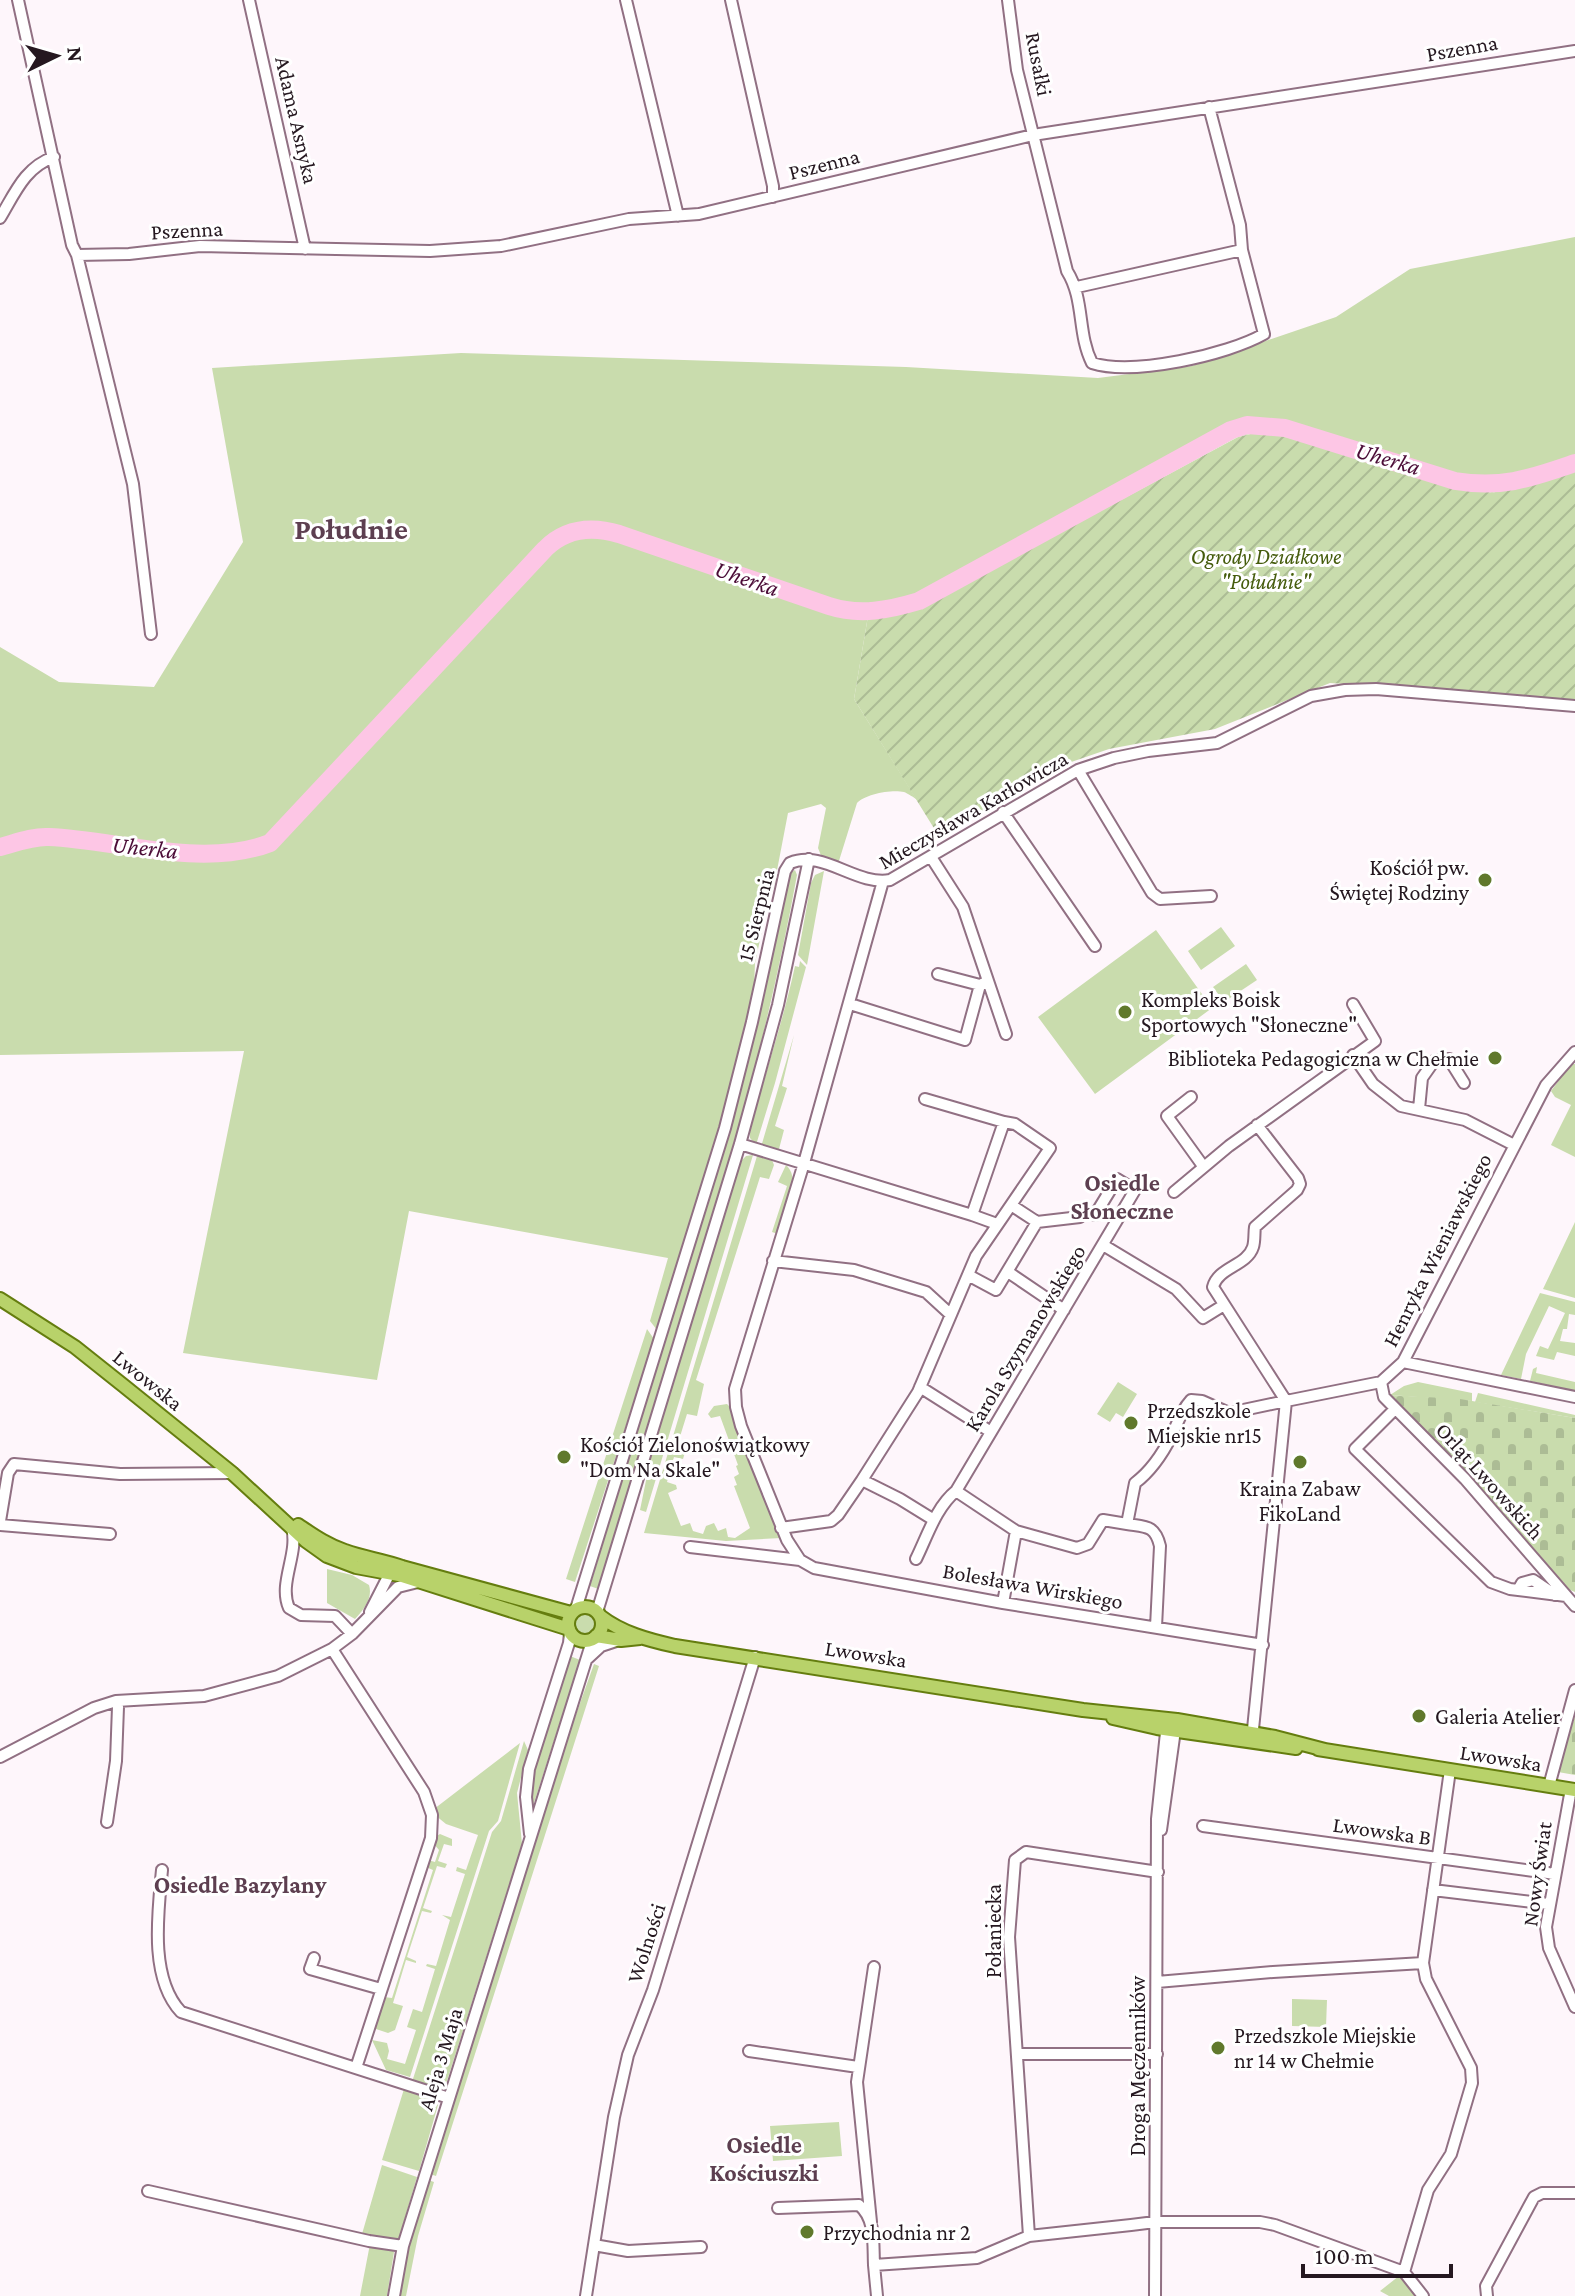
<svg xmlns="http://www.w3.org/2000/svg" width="1575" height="2296" font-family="'Crimson Pro',serif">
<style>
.green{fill:#c9dcad}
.cemetery{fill:url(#cemetery-stones)}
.garden{fill:url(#garden-furrows)}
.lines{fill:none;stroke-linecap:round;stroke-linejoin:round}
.river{stroke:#fdc6e5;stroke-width:18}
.minor-casing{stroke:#917083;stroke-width:14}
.major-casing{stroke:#657d0f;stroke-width:16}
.minor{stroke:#fff;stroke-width:10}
.major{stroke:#b8d26a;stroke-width:12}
.poi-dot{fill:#60792c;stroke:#fff;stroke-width:3}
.labels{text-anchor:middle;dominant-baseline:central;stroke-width:6;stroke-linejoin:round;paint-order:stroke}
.street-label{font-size:22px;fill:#251820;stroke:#fff}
.park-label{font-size:22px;font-style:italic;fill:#455c0d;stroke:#fff}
.poi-label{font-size:22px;fill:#251820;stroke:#fff;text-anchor:start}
.water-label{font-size:24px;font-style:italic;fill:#4b0c37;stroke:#fff}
.neighbourhood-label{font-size:24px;font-weight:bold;fill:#5d3f50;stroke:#fff}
.district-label{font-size:30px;font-weight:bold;fill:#5d3f50;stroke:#fff}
</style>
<defs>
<pattern id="cemetery-stones" width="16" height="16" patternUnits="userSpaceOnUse" patternTransform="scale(2)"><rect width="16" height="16" fill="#c9dcad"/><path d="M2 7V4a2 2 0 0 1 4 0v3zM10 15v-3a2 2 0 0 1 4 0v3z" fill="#acbc95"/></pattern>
<pattern id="garden-furrows" width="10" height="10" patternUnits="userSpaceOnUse" patternTransform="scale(2)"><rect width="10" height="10" fill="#c9dcad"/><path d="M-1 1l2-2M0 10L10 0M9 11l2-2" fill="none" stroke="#acbc95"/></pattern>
</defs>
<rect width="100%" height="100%" fill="#fef6fb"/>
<!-- green -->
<path class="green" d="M1575 237V468L1492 493 1262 431 1237 437 922 607 868 616 854 699 917 800C915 798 907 793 904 792 892 789 865 794 857 803L838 864 822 858 818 848 826 808 821 804 788 813 774 886 767 908 755 963 754 988 740 1053 720 1126 657 1330 650 1321 668 1258 409 1211 377 1380 183 1353 244 1051 0 1055V647L59 682 154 687 243 542 212 368 461 353 906 367 1098 378 1192 366 1336 317 1410 269Z
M795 870 797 875C753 1118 672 1354 601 1590L590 1586 737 1105 759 1016 787 881 789 874Z
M824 871 807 965 798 955 811 883 815 875Z
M1221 927 1235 946 1201 970 1188 951Z
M1156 930 1212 1008 1095 1094 1038 1017Z
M800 961 806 967 775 1083 756 1145 750 1138V1132C764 1076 783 1022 795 966L799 967Z
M1246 964 1257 980 1224 1002 1213 987Z
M794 1035 782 1086 787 1088 775 1126 784 1130 779 1149 775 1151 761 1147Z
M1571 1064H1575V1157L1551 1145 1571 1105 1555 1097 1551 1091Z
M753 1155 646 1512 640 1510 651 1456 739 1163 746 1156Z
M757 1156 772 1160 774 1165 769 1179 760 1177 696 1380 704 1384 697 1416 687 1414 678 1443 687 1446 683 1459 674 1457 667 1482 676 1485 677 1489 668 1493 681 1526 690 1523 693 1531 703 1534 706 1526 714 1523 718 1531 726 1528 728 1537 735 1538 750 1528 734 1486 737 1485 734 1477 739 1474 736 1466 738 1465 720 1416 711 1418 708 1414 714 1406 727 1404 732 1409 781 1538 726 1541 644 1533Z
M786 1165C803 1180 784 1215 778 1234L772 1232 787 1186 778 1182Z
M1575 1222V1298L1543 1289Z
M1540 1293 1575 1302V1315L1569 1314 1567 1329H1563L1560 1341 1575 1343V1356L1557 1352 1554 1360 1536 1356 1540 1346 1548 1349 1565 1313 1549 1306 1526 1354 1521 1379 1501 1375Z
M647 1329 654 1339 575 1582 566 1579Z
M1537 1367 1536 1373 1575 1382V1391L1530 1381 1533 1369Z
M1118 1382 1137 1394 1123 1417 1116 1413 1110 1422 1097 1414Z
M1418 1382 1472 1393V1401L1390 1395 1404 1386Z
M1478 1393 1575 1415V1418L1475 1402Z
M327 1569 352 1575 369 1585C373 1598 364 1609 355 1619L327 1603Z
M573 1624a12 12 0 1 1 24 0a12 12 0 1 1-24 0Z
M570 1656 580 1660 532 1809 529 1792 531 1779Z
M594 1664 599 1666 436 2176 430 2174 564 1748Z
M524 1741 528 1750 517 1793 522 1844 447 2081C438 2094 425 2086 412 2082L492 1832 501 1821Z
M520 1743 498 1821 489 1831 410 2077 386 2070 372 2040 387 2043 389 2051 387 2059 405 2064 416 2030 407 2027 413 2009 422 2012 435 1969 426 1966 427 1964 436 1966 450 1920 442 1915 451 1917 465 1874 456 1871 457 1867 466 1870 478 1835 446 1824 435 1815 434 1809Z
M440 1834 452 1839V1846L444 1844 438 1861 447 1864 445 1868 437 1866 423 1908 432 1911 431 1913 422 1911 407 1957 416 1961V1963L406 1960 393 2003 403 2006 395 2030 388 2033 376 2029 375 2024 384 1997 392 1998 433 1870 426 1867 428 1860 435 1862 439 1850 434 1844 435 1837Z
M1292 1999 1327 2000 1326 2027 1292 2026Z
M404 2089 431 2098 438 2105 419 2171 382 2160Z
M839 2122 842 2156 773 2161 770 2126Z
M382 2165 417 2177 399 2238 390 2240 362 2234Z
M428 2180 434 2182 418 2236 406 2296H399L407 2253Z
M370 2244 390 2247 394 2252 387 2296H360Z
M1404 2272 1423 2296H1389L1380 2291Z"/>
<!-- cemetery -->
<path class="cemetery" d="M1390 1395 1460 1399 1575 1418V1592L1570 1590 1463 1468Z
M1575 1716V1775L1558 1772Z"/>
<!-- garden -->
<path class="garden" d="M1263 431 1492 493 1575 468V700L1330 683 1215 729 1109 749 1051 769 940 838 854 699 868 616 896 613 922 607 1238 437Z"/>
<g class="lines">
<!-- river -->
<path class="river" d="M0 847C15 843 33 836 49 837 118 840 203 869 270 843L545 549C566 528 592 526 619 534L829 606C860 616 889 610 919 601L1231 430 1247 425 1285 428 1455 481C1502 489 1531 478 1575 463"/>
<defs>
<path id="minor" d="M18 0 72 245 77 255 133 484 151 634
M249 0 305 249
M626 0 678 216
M731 0 773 186V197
M1008 0 1017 70 1067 271C1085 300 1077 333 1092 363 1133 376 1227 355 1264 334L1242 250 1240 225 1209 107
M0 218C15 193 25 167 54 157
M77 255 129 254 200 246 430 251 501 246 629 219 699 214 1033 135 1575 51
M1077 287 1242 250
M1078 770 1152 893 1160 899 1211 896
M1003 812 1095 946
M931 857 963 907 1006 1034
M883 881 804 1163 735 1389 736 1407 741 1426 787 1540 800 1560 814 1568 1003 1603 1263 1645
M938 974 980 985
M850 1004 965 1040 980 985 988 981
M1353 1055 1373 1084 1401 1106 1465 1120 1514 1145
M1191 1097 1167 1116 1203 1166
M1419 1109 1422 1078 1434 1061 1449 1059 1464 1083
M1004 1122 1015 1124 1050 1148 1011 1205
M740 1144 972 1215 1004 1122 925 1099
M1174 1192 1229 1146 1375 1041 1353 1004
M972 1215 997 1224
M1103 1245 1176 1289 1203 1318 1224 1305
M773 1261 854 1270 926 1292 950 1314
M1008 1272 1064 1310
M968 1275 996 1290 1037 1222
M1403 1362 1575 1397
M1381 1382 1384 1397 1465 1479 1575 1606
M920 1387 991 1432
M1395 1409 1355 1449 1491 1582 1510 1589 1566 1596
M862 1480 918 1392 976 1256 1011 1205 1037 1222 1080 1217
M956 1491 1016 1531 1077 1548 1088 1544 1103 1520 1127 1524 1135 1483C1151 1471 1163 1453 1172 1435 1178 1422 1181 1411 1191 1400L1202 1401 1229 1413 1286 1401 1213 1287C1218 1267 1247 1266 1253 1247 1255 1241 1254 1233 1255 1227L1297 1190 1300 1184 1298 1178 1257 1125
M0 1521 8 1473 14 1464 120 1474 232 1473
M1127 1524C1146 1527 1155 1525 1160 1546L1156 1627
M0 1525 110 1534
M292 1528C299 1554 278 1583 289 1608L301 1615 335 1616 352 1634
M781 1528 831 1521 838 1515 862 1480 900 1499 934 1520
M690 1547 800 1560
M916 1559C927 1537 936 1507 956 1491L1135 1190 1117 1179 1095 1215
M1518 1590 1522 1583 1533 1580 1555 1595
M1003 1603 1016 1531
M576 1609 725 1128 752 1022 785 871 790 863C823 849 856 886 890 880L1078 770 1114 758 1148 751 1217 743 1311 696 1345 690 1376 689 1575 706
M370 1612 392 1569
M597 1612 740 1144 778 1005 809 859
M332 1649 424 1792 432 1815 431 1838 356 2068
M588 1658 601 1646 619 1640
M1252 1739 1286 1401 1381 1382 1403 1362 1546 1085 1575 1052
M0 1757 94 1708 116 1701 204 1696 278 1676 332 1649 352 1634 398 1587 418 1582
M1549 1786 1575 1690
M1571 1789 1546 1927 1549 1948 1575 2007
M107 1822 116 1761 118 1707 116 1701
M1203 1826 1555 1874
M1161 1830 1176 1723
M530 1834 526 1797 529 1769 569 1643 570 1633
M162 1870C158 1913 149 1978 181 2012L449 2098
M1433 1890 1549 1904
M314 1958 310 1969 381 1989
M1157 1982 1273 1972 1423 1963
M749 2051 858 2067
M1019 2054H1157
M148 2191 369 2241 403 2246
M778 2208 859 2205C876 2219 873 2244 874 2265
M871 2222 857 2082 874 1967
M1029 2236 1009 1937 1015 1860 1026 1852 1158 1872
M594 2245 628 2251 701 2247
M1404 2272 1428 2190 1451 2154 1472 2083 1471 2068 1426 1979 1423 1963 1450 1770
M394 2296 403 2246 593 1638
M586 2296 614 2117 628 2055 653 1990 755 1657
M877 2296 874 2265 977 2258 1029 2236 1131 2225 1155 2222H1260L1275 2225 1404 2272 1423 2296
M1155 2296 1157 1819 1167 1723
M1487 2296 1486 2286 1534 2197 1542 2193H1575"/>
<path id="major" d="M0 1299 75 1347 124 1386 232 1473 306 1541 327 1556 356 1567 399 1575 569 1629
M298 1525C313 1535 327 1545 345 1551 364 1558 383 1560 402 1567L571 1613
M568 1624a17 17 0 1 1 34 0a17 17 0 1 1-34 0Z
M600 1616C622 1633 648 1640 675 1646L1083 1710 1177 1720 1275 1737 1325 1750
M596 1636 621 1640 640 1638
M1113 1718 1157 1728 1296 1748
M1318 1749 1575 1790"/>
</defs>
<!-- minor casing -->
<use href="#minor" class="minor-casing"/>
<!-- major casing -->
<use href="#major" class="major-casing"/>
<!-- minor -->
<use href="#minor" class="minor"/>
<!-- major -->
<use href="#major" class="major"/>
</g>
<!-- markers -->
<g class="poi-dot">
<circle cx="1485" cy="880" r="8"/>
<circle cx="1125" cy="1012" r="8"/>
<circle cx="1495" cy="1058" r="8"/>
<circle cx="1131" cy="1423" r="8"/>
<circle cx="564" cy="1457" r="8"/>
<circle cx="1300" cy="1462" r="8"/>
<circle cx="1419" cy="1716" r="8"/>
<circle cx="1218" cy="2048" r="8"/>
<circle cx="807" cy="2232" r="8"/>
</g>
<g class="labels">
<!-- street labels -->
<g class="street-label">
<text transform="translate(1462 48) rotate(-10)">Pszenna</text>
<text transform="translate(1039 64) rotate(79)">Rusałki</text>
<text transform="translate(297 120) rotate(77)">Adama Asnyka</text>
<text transform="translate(824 164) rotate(-14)">Pszenna</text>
<text transform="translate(187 230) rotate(-3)">Pszenna</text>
<text transform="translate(973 810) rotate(-30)">Mieczysława Karłowicza</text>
<text transform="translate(756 915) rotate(-76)">15 Sierpnia</text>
<text transform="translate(1437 1250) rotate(-63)">Henryka Wieniawskiego</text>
<text transform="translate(1025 1338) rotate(-59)">Karola Szymanowskiego</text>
<text transform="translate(148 1380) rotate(39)">Lwowska</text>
<text transform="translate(1490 1481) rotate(48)">Orląt Lwowskich</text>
<text transform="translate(1033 1586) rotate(10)">Bolesława Wirskiego</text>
<text transform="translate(866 1654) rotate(9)">Lwowska</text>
<text transform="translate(1501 1758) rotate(9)">Lwowska</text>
<text transform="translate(1382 1831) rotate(8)">Lwowska B</text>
<text transform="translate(1537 1874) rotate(-82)">Nowy Świat</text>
<text transform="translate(993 1931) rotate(-90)">Połaniecka</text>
<text transform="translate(646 1943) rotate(-72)">Wolności</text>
<text transform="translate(440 2059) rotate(-73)">Aleja 3 Maja</text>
<text transform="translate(1137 2066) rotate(-90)">Droga Męczenników</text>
</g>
<!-- park labels -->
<g class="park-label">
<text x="1266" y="556">Ogrody Działkowe<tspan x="1266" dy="25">"Południe"</tspan></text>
</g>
<!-- poi labels -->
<g class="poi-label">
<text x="1469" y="867" text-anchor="end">Kościół pw.<tspan x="1469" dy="25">Świętej Rodziny</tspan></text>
<text x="1141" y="999">Kompleks Boisk<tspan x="1141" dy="25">Sportowych "Słoneczne"</tspan></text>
<text x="1479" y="1058" text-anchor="end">Biblioteka Pedagogiczna w Chełmie</text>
<text x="1147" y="1410">Przedszkole<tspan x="1147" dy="25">Miejskie nr15</tspan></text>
<text x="580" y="1444">Kościół Zielonoświątkowy<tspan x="580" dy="25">"Dom Na Skale"</tspan></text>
<text x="1300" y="1488" text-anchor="middle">Kraina Zabaw<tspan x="1300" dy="25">FikoLand</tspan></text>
<text x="1435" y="1716">Galeria Atelier</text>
<text x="1234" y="2035">Przedszkole Miejskie<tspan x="1234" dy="25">nr 14 w Chełmie</tspan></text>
<text x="823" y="2232">Przychodnia nr 2</text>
</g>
<!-- water labels -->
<g class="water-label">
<text transform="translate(1388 458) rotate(16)">Uherka</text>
<text transform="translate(747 578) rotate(19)">Uherka</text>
<text transform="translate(145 847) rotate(6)">Uherka</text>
</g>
<!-- neighbourhood labels -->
<g class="neighbourhood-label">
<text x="1122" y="1182">Osiedle<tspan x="1122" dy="28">Słoneczne</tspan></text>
<text x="240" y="1884">Osiedle Bazylany</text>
<text x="764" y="2144">Osiedle<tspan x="764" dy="28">Kościuszki</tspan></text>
</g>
<!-- district labels -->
<g class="district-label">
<text x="351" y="528">Południe</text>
</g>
</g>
<!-- north arrow -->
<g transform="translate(56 56) rotate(85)" stroke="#ffffff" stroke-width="6" paint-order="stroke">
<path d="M0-6L14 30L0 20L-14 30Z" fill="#251820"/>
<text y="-12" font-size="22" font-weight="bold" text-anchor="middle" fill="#251820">N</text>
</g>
<!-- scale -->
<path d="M1303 2264v12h148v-12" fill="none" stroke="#251820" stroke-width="4"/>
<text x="1315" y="2264" font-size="24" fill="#251820" stroke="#ffffff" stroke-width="6" paint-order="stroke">100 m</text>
</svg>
